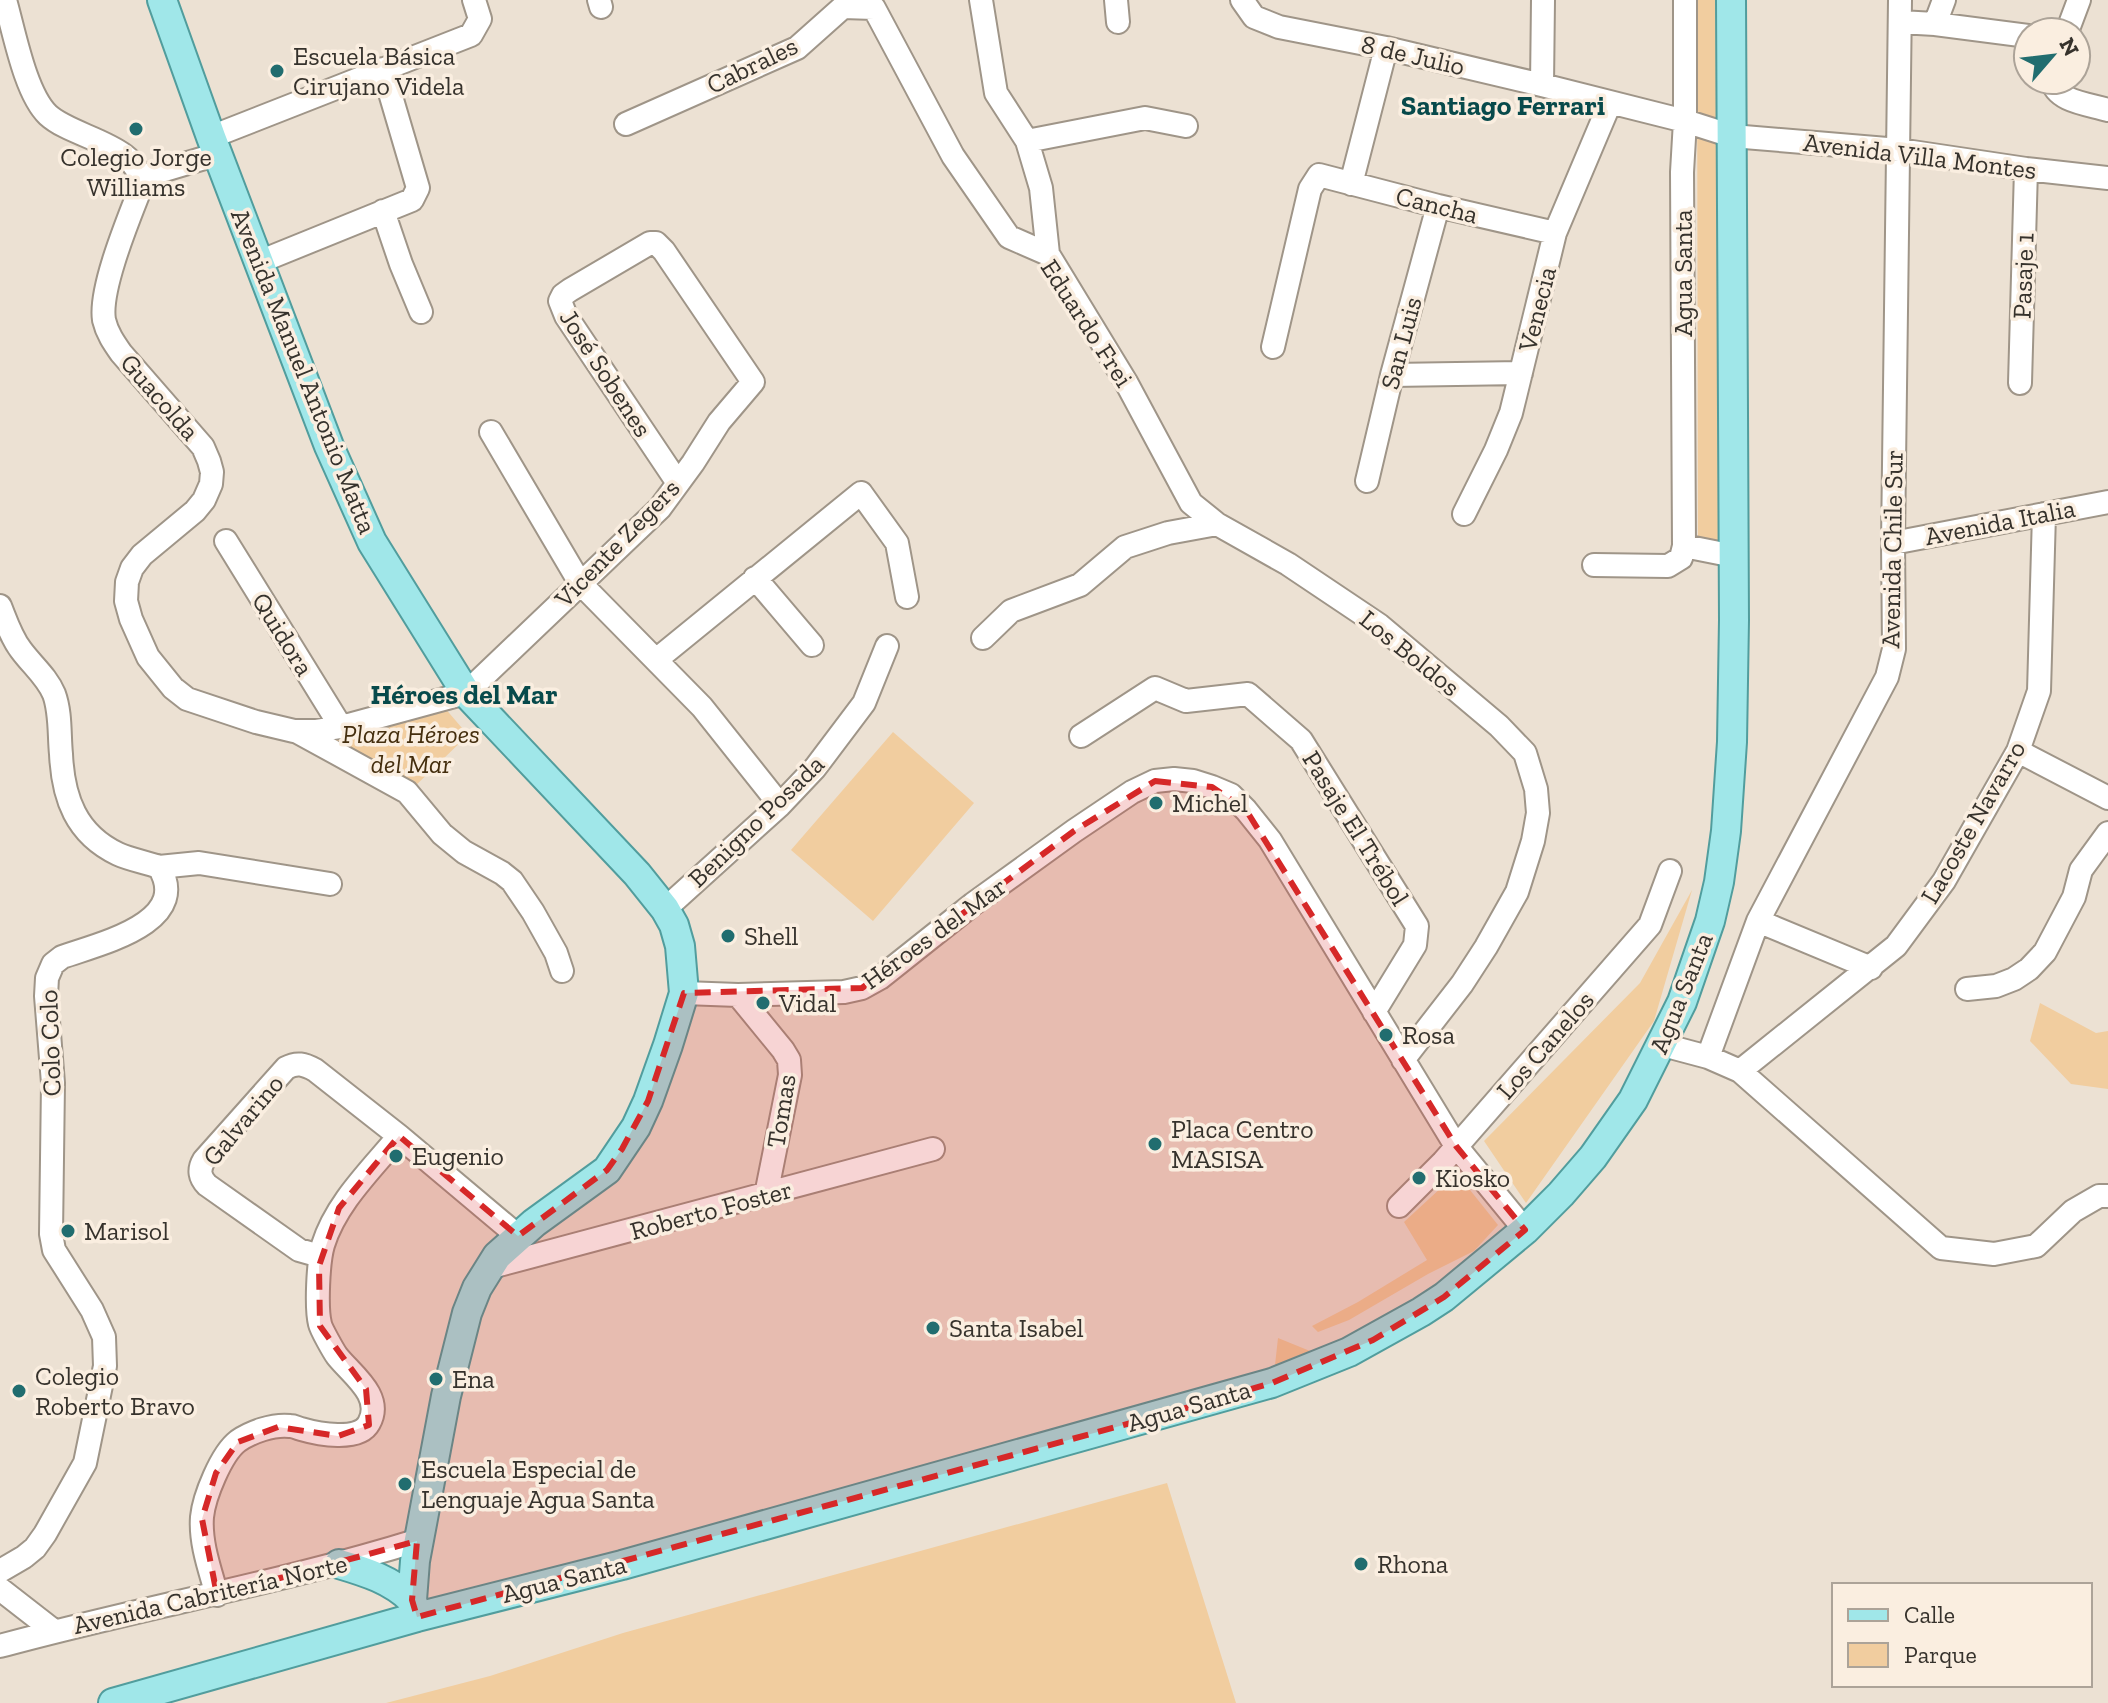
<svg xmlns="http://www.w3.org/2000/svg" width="2108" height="1703" font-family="'Zilla Slab',serif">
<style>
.green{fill:#f1cd9f}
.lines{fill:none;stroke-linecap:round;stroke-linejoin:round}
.minor-casing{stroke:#9f9588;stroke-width:26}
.major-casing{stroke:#519d9d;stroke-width:32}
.minor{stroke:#fff;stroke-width:22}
.major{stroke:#a0e7e9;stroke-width:28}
.marked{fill:#d62828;fill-opacity:0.2;stroke:#d62828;stroke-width:6;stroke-dasharray:16 10;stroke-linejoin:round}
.poi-dot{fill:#216d6f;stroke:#faeee0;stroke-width:3}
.labels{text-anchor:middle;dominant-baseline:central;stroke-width:7;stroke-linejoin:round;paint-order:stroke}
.street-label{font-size:26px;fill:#36322c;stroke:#faeee0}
.poi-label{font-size:26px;fill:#36322c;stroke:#faeee0;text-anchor:start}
.park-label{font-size:26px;font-style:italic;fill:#442e0e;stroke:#faeee0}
.neighbourhood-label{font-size:28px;font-weight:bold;fill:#084a4b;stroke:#faeee0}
</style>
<rect width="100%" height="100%" fill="#ece1d3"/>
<!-- green -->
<path class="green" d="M1697 0H1729L1735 562 1698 548Z
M444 707 468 735 412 789 389 769 323 737Z
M893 732 974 803 873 921 791 850Z
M1692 890 1654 1021 1526 1203 1484 1141 1640 983Z
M2040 1003 2096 1033 2108 1031V1089L2071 1084 2030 1041Z
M1466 1185 1498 1225 1474 1251 1428 1274 1349 1320 1318 1332 1312 1326 1358 1302 1427 1260 1404 1222 1443 1186Z
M1278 1338 1310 1351 1275 1365Z
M1167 1483 1236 1703H386L490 1676 623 1633Z"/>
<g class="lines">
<defs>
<path id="minor" d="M5 0C14 31 25 93 48 115 74 139 142 144 141 187 129 218 99 289 104 320 107 333 114 343 121 353L203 447 209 461 212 472 211 484 204 500 195 511 142 555 132 568 127 582 126 601 131 619 148 657 173 688 187 699 256 722 294 731H315L341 727 466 693 660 508 693 463 719 422 753 382 664 251 656 243H650L570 290 563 295 560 301 566 316 678 483
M599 0 601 7
M981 0 996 93 1027 141 1041 188 1048 254
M1116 0 1118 22
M1242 0 1254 17 1279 27 1386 48 1542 85 1685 121 1732 136 1899 150 2026 169 2108 178
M1900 22 1935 24 2028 36
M1935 24 1944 0
M2067 32 2079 0
M2052 80C2056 102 2089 104 2108 110
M1542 85 1543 0
M626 124 797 48 843 7 874 8 953 156 1009 237 1048 254 1126 382 1191 503 1217 524
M211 137 471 35 480 19 474 0
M1027 141 1145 118 1186 126
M141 177 218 154
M1351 184 1386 48
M383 211 401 264 421 312
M259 262 412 200 418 188 383 69
M1273 347 1310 189 1319 175 1438 206 1555 233
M1392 375 1521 373
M2020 383 2026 169
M491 432 580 583 702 707 780 805
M1367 481 1392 375 1438 206
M1464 514 1496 450 1511 413 1555 233 1610 103
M226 541 341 727
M1893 543 2108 502
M1684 546 1734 556
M1594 565 1668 566 1681 558 1684 546 1682 172 1685 121V0
M755 578 812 645
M0 606C6 621 11 637 21 650 32 665 47 677 54 694 61 713 59 735 61 754 63 798 76 834 118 854 131 860 146 862 159 867 193 923 98 944 62 957L53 964 47 978 46 996 53 1083 51 1234 54 1250 92 1310 104 1337 105 1366 85 1463 45 1534 35 1548 24 1557 0 1571
M983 638 1011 611 1080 585 1125 547 1168 533 1217 524 1288 564 1379 625 1499 726 1525 753 1536 789 1538 813 1533 841 1517 892 1486 947 1462 984 1403 1060
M656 660 861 493 897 543 907 597
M296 731 407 792 442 834 464 852 502 873 512 881 533 912 556 953 562 971
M1081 736 1155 688 1186 701 1248 694 1301 740 1417 926 1415 945 1374 1012
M2018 751 2108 798
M159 867 199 863 330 884
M665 909 780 805 815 768 864 703 887 646
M1758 921 1871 968
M1967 989 1996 986 2014 979 2029 969 2045 952 2074 897 2081 870 2108 833
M684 993 738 995 844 992 862 988 880 978 973 904 1074 831 1132 792 1155 781 1174 779 1193 781 1212 787 1231 795 1246 810 1270 840 1456 1146 1525 1230
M738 995 783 1050 789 1060 790 1075 766 1195
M1663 1045 1708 1057 1740 1071 1941 1248 1994 1254 2036 1246 2073 1211 2099 1196H2108
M1708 1057 1758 921 1887 677 1894 649 1893 543 1900 0
M1740 1071 1896 946 1944 881 2018 751 2039 691 2044 514
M1399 1206 1443 1162 1650 925 1670 871
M320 1256 299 1250 207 1185C200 1178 198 1170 204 1160L286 1068C297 1062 304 1064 315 1070L399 1136 518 1236
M488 1268 933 1149
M0 1589 54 1631
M217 1595C210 1570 200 1543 202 1517 204 1497 221 1454 238 1441 251 1432 273 1424 290 1426 295 1426 296 1428 301 1429 318 1434 359 1442 369 1423 384 1396 351 1374 337 1356 334 1352 321 1329 320 1324 316 1308 318 1262 323 1245 336 1203 371 1170 399 1136
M0 1646C139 1608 281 1583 419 1540"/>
<path id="major" d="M162 0 211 137 329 446 372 542 466 693 637 874 665 909 674 925 680 946 684 993 668 1045 648 1101 636 1127 607 1170 534 1223 497 1256 477 1288 467 1313 446 1396 415 1561 412 1600 417 1617
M339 1564C366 1572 392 1580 412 1600
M113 1703 417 1617 622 1565 1272 1383 1349 1352 1421 1312 1444 1297 1525 1230 1561 1194 1593 1157 1633 1100 1682 1002 1710 921 1719 882 1726 831 1732 742 1734 620 1731 0"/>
</defs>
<!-- minor casing -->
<use href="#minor" class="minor-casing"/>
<!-- major casing -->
<use href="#major" class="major-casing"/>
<!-- minor -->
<use href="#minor" class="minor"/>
<!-- major -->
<use href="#major" class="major"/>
</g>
<!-- marked area -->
<path class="marked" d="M1155 781 1212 787 1246 810 1456 1146 1525 1230 1444 1297 1373 1340 1272 1383 1197 1405 417 1617 412 1600 417 1541 217 1595 202 1519 216 1473 238 1442 278 1427 338 1436 369 1425 366 1389 320 1326 319 1266 339 1208 399 1136 518 1236 607 1170 622 1149 648 1101 684 993 862 988 1074 831Z"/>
<!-- markers -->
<g class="poi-dot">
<circle cx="277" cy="71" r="8"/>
<circle cx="136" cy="129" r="8"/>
<circle cx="1156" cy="803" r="8"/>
<circle cx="728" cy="936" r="8"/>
<circle cx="763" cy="1003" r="8"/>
<circle cx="1386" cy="1035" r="8"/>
<circle cx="1155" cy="1144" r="8"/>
<circle cx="396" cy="1156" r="8"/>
<circle cx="1419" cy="1178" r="8"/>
<circle cx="68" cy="1231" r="8"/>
<circle cx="933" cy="1328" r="8"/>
<circle cx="436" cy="1379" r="8"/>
<circle cx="19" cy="1391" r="8"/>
<circle cx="405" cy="1484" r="8"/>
<circle cx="1361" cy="1564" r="8"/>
</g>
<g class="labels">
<!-- street labels -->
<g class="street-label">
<text transform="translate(1413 55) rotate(13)">8 de Julio</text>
<text transform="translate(752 65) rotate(-26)">Cabrales</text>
<text transform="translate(1920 156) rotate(7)">Avenida Villa Montes</text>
<text transform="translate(1437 205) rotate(14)">Cancha</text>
<text transform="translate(1683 273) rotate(-90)">Agua Santa</text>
<text transform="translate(2023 276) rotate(-88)">Pasaje 1</text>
<text transform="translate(1537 309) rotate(-76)">Venecia</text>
<text transform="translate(1087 323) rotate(57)">Eduardo Frei</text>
<text transform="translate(1401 343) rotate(-75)">San Luis</text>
<text transform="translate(304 371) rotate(68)">Avenida Manuel Antonio Matta</text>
<text transform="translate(606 373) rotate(57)">José Sobenes</text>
<text transform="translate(160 397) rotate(49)">Guacolda</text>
<text transform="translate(2000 522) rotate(-11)">Avenida Italia</text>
<text transform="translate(617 543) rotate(-46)">Vicente Zegers</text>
<text transform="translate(1892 549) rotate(-89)">Avenida Chile Sur</text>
<text transform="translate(283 634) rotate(58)">Quidora</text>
<text transform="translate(1410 653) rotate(39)">Los Boldos</text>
<text transform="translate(756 821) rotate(-44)">Benigno Posada</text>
<text transform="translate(1973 822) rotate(-60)">Lacoste Navarro</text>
<text transform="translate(1356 828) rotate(58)">Pasaje El Trébol</text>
<text transform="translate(934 933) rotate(-36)">Héroes del Mar</text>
<text transform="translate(1681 993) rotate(-68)">Agua Santa</text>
<text transform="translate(50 1043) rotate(-92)">Colo Colo</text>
<text transform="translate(1545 1045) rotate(-49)">Los Canelos</text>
<text transform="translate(781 1111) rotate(-81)">Tomas</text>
<text transform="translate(243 1120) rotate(-50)">Galvarino</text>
<text transform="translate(711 1210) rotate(-15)">Roberto Foster</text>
<text transform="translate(1189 1406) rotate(-16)">Agua Santa</text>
<text transform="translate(564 1579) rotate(-14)">Agua Santa</text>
<text transform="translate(210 1594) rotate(-13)">Avenida Cabritería Norte</text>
</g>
<!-- poi labels -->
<g class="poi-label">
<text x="293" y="56">Escuela Básica<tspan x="293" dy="30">Cirujano Videla</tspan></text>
<text x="136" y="157" text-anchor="middle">Colegio Jorge<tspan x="136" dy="30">Williams</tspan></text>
<text x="1172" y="803">Michel</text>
<text x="744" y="936">Shell</text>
<text x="779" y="1003">Vidal</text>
<text x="1402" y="1035">Rosa</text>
<text x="1171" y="1129">Placa Centro<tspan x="1171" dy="30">MASISA</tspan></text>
<text x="412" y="1156">Eugenio</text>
<text x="1435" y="1178">Kiosko</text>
<text x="84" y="1231">Marisol</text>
<text x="949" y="1328">Santa Isabel</text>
<text x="35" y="1376">Colegio<tspan x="35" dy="30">Roberto Bravo</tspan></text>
<text x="452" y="1379">Ena</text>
<text x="421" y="1469">Escuela Especial de<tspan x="421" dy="30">Lenguaje Agua Santa</tspan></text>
<text x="1377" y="1564">Rhona</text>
</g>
<!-- park labels -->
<g class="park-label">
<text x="411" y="734">Plaza Héroes<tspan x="411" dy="30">del Mar</tspan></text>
</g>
<!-- neighbourhood labels -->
<g class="neighbourhood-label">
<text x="1503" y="105">Santiago Ferrari</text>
<text x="464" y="694">Héroes del Mar</text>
</g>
</g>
<!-- legend -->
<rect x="1832" y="1583" width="260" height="104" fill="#faeee0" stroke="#aca398" stroke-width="2"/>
<rect x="1848" y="1609" width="40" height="12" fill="#a0e7e9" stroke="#aca398" stroke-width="2"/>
<text x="1904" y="1623" font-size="24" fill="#36322c">Calle</text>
<rect x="1848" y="1643" width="40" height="24" fill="#f1cd9f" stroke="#aca398" stroke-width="2"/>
<text x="1904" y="1663" font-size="24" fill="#36322c">Parque</text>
<!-- north arrow -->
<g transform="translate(2052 56) rotate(62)"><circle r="38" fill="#faeee0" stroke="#aca398" stroke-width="2"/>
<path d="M0-6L14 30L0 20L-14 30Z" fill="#216d6f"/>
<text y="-12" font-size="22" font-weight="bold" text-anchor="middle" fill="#36322c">N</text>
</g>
</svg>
